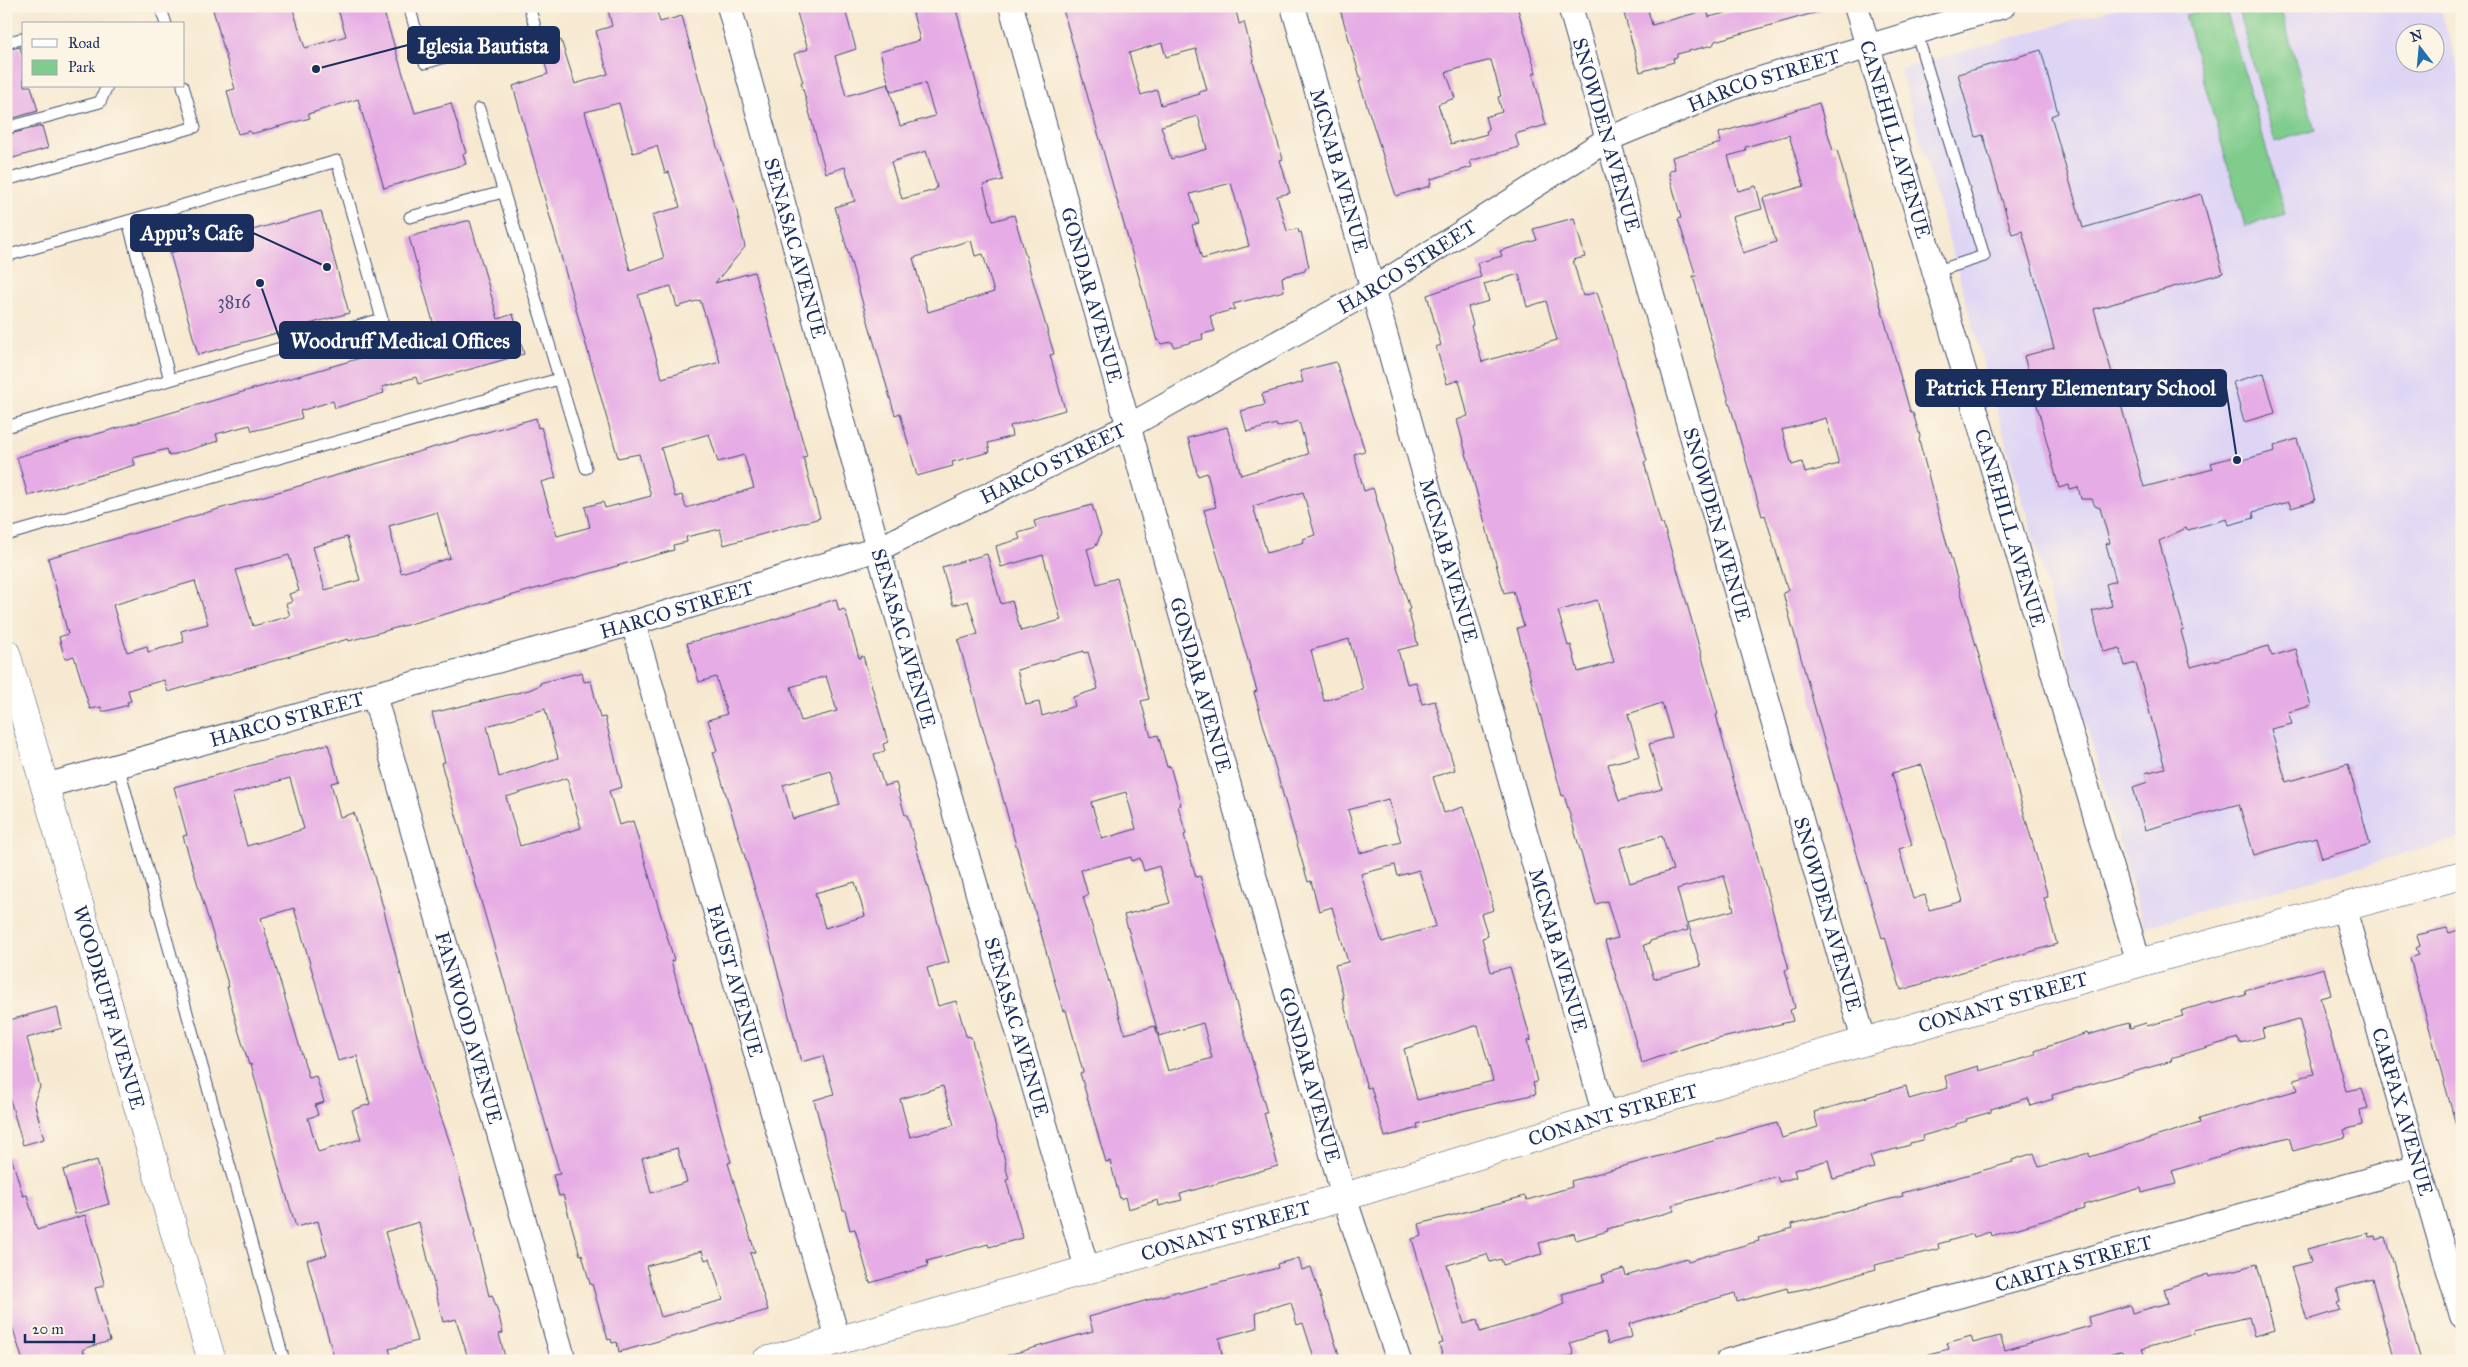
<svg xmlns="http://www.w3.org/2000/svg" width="2468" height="1367" font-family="'IM FELL Great Primer',serif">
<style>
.built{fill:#ded5f5;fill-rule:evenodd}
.green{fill:#7fcc8c;stroke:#4d7e75}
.building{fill:#e6ace5;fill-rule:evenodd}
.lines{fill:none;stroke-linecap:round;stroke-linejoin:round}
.service-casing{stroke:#3c4b6f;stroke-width:13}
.minor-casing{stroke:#3c4b6f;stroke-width:26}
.tertiary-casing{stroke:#3c4b6f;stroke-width:29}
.secondary-casing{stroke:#3c4b6f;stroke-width:29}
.service{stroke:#fff;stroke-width:11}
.minor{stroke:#fff;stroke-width:24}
.tertiary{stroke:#fff;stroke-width:28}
.secondary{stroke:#fff;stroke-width:28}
.labels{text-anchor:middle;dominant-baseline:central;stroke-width:4;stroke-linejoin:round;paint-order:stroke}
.number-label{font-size:18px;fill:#4e4e80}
.street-label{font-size:20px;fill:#1b2f5e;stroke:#fcf5e5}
.leader{fill:none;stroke:#1b2f5e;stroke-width:2}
.callout-dot{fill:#1b2f5e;stroke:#fcf5e5;stroke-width:2}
.callout{fill:#1b2f5e;stroke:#1b2f5e;stroke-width:2}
.callout-label{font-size:21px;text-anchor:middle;font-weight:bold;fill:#fff}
</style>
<rect width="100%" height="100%" fill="#fcf5e5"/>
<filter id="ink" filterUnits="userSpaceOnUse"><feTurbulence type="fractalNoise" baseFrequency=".02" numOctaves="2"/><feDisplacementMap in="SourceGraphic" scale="10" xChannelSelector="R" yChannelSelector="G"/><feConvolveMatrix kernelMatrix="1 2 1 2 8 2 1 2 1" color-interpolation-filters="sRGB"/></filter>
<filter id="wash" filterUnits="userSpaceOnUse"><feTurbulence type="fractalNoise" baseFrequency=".0096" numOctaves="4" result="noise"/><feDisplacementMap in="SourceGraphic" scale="20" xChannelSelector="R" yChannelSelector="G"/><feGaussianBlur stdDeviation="1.12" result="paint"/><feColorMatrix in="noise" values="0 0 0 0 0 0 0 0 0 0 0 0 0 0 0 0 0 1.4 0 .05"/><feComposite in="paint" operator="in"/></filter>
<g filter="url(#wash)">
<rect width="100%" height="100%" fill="#f7e9d1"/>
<!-- built -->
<path class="built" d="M2124 6H2440L2462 82V838L2144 927 1900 69ZM2406 32H2436V62H2406Z"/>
<!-- green -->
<path class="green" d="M2217 6H2225L2285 214 2245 226 2185 15Z
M2237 6H2280L2315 130 2275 142Z"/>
<g id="blocks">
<!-- building -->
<path class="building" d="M212 6H292L305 48 346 36 337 6H382L415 113 451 103 466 153 463 154 466 164 384 188 358 99 308 114 310 118 251 134 250 131 238 134 227 91 235 89Z
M607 6H655L660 22 682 16 717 147 735 203 745 247 715 283 754 272 807 456 803 457 820 518 724 545 720 529 686 537 687 542 673 545 674 550 349 641 348 639 168 692 164 680 128 690 131 701 127 702 128 705 107 711H102L101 707 90 709 74 656 65 659 59 637 68 634 48 558 536 418 538 428 541 427 556 478 541 482 557 536 590 527 585 507 603 502 605 508 651 496 639 454 618 458 513 86 548 74 540 46 561 40 575 84 608 74 596 31 612 26ZM619 103 633 153 657 146 665 173 669 172 680 207 652 215 664 258 630 270 585 112ZM671 286 677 307 700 300 720 362 662 378 638 295ZM709 434 718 462 744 455 754 488 686 508 682 495 675 497 661 448ZM437 512 450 558 401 573 389 526ZM347 537 360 580 325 590 313 547ZM289 555 299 591 289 594 292 602 286 604 290 616 253 626 236 570ZM195 581 208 624 181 631 184 642 148 652 147 646 127 652 113 605Z
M795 6H844L856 49 835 56 846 96 888 84 900 126 935 116 925 83 891 92 880 52 920 40 911 6H955L1003 180 983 185 993 221 1014 215 1054 354 1050 355 1065 410 1010 426 1012 436 988 443 990 452 952 462 953 466 917 476 900 413 895 415 835 207 855 201 845 167 826 173 801 82H803L794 54 808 49ZM926 151 937 187 935 190 902 199 891 162ZM971 240 975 256 983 254 994 292 928 312 913 258Z
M1062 6H1235L1239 24 1244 22 1254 61 1253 62 1283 159 1280 160 1290 193 1277 196 1287 231 1298 229 1299 233 1301 232 1309 267 1305 268V271L1282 277 1284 291 1233 304 1235 309 1210 316 1215 331 1202 334 1203 339 1174 347 1172 342 1161 344 1159 340 1157 341ZM1162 43 1166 57 1196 49 1207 90 1199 92 1200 94 1161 105 1157 90 1141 95 1129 53ZM1198 116 1207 149 1171 159 1161 126ZM1231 183 1249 246 1202 259 1192 225 1199 223 1190 194Z
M1339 6H1517L1536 73 1533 74 1546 125 1515 134 1519 147 1470 161 1472 167 1431 179 1430 186 1396 196 1359 81 1361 80ZM1491 60 1501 96 1498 97 1502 112 1485 117 1489 130 1486 131 1487 134 1451 144 1438 104 1455 98 1446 72Z
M1622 6H1647L1652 25 1707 10 1709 17 1753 6H1820L1821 11 1715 41 1713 45 1677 54V57L1673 58 1674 62 1640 72Z
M20 47 24 61V86H31L38 111 6 120V50Z
M2041 50 2058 113 2051 116 2083 228 2201 194 2223 273 2094 309 2144 487 2213 469 2211 463 2237 456 2239 461 2275 451 2274 446 2297 439 2315 501 2291 508 2289 502 2253 512 2254 518 2229 525 2227 519 2188 530 2186 528 2159 541 2184 630 2181 631 2191 667 2269 646 2272 656 2296 649 2311 706 2288 712 2292 724 2271 729 2286 782 2348 764 2370 844 2322 858 2316 837 2254 855 2239 804 2145 830 2133 787 2148 782 2145 773 2165 768 2136 663 2125 666 2120 648 2104 652 2092 611 2112 606 2106 584 2116 581 2106 544 2110 543 2100 508 2095 506 2092 499H2081L2078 487 2070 489 2069 485 2059 488 2024 356 2054 348 2022 231 2012 234 1983 135 1976 137 1958 74Z
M1819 103 1833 151 1837 150 1910 411 1913 413 1920 436 1919 440 1941 523 2048 897 2044 898 2057 944 1901 990 1885 937 1882 938 1836 784 1783 593 1788 591 1765 515 1762 516 1693 276H1696L1678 219 1681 218 1669 174 1670 170 1675 169 1672 157 1721 143 1719 133ZM1789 135 1804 186 1763 198 1776 242 1743 253 1732 217 1762 209 1756 186 1738 191 1728 156 1746 151 1745 147ZM1826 418 1839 464 1805 473 1802 462 1792 465 1782 430ZM1922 765 1963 901 1929 910 1925 895 1913 899 1899 849 1912 845 1892 773Z
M42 126 48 148 6 160V135Z
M321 211 349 313 198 355 170 253Z
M1574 218 1585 257 1573 260 1583 296 1597 292 1606 321 1647 461 1644 462 1661 524H1663L1678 572 1718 714 1716 715 1733 778 1749 826 1782 945 1789 969 1785 970 1795 1008 1790 1010 1793 1021 1697 1044 1642 1063 1605 941 1618 938 1607 901 1596 904 1564 795 1562 796 1517 628 1524 626 1513 591 1504 593 1457 420 1468 416 1459 380 1447 384 1436 347 1441 345 1427 295 1481 277 1477 263 1502 256 1500 251 1537 240 1533 229ZM1519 274 1527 307 1546 301 1557 340 1482 362 1471 326 1473 325 1468 307 1489 301 1484 284ZM1597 600 1614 662 1578 672 1571 645 1568 646 1558 611ZM1662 703 1672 737 1649 744 1662 789 1619 801 1608 764 1640 756 1628 714ZM1662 836 1673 870 1630 883 1620 848ZM1724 876 1734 910 1688 923 1701 966 1654 979 1644 945 1650 943V941L1688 930 1677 889Z
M466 221H470L498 319 513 314 524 354 418 384 416 377 382 387 384 393 335 408 333 401 300 411 302 418 278 425 252 431 250 425 216 434 218 441 169 456 167 449 133 458 135 465 28 496 17 457 437 336 409 237Z
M1336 362 1365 451 1354 454 1364 491 1373 488 1410 609 1408 610 1418 645 1398 650 1407 684 1416 682 1422 704 1435 701 1455 770 1433 777 1444 813 1463 807 1475 842 1494 910 1481 914 1488 936 1482 938 1491 972 1510 967 1531 1040 1527 1041 1537 1082 1533 1083 1536 1094 1462 1111 1417 1124 1418 1128 1385 1137 1371 1087 1367 1088 1342 998H1344L1335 965 1348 962 1332 907 1319 911 1311 881 1308 882 1254 692 1257 691 1204 510 1216 507 1207 473 1198 476 1188 438 1227 427 1241 475 1308 454 1299 421 1277 427 1276 424 1247 432 1241 411 1265 405 1262 394 1303 382 1300 371ZM1303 492 1315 535 1303 539 1304 542 1267 553 1253 506ZM1349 639 1363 689 1324 701 1311 650ZM1388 799 1401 842 1360 853 1348 810ZM1395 865 1398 876 1419 870 1436 926 1382 942 1361 874ZM1478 1025 1493 1081 1417 1100 1404 1049Z
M2264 373 2275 413 2244 422 2233 382Z
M1092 505 1101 534 1096 546 1087 549 1097 584 1117 578 1149 699 1141 701 1151 737 1158 735 1167 767 1170 766 1181 805 1178 806 1186 834 1184 835 1196 877 1200 876 1212 917 1267 1113H1264L1278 1166 1180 1194 1182 1200 1159 1206 1158 1200 1128 1209 1125 1197 1120 1199 1110 1161 1106 1162 1080 1073 1083 1072 1066 1010 1063 1011 958 640 978 634 968 601 953 605 942 567 987 554 1001 604 1012 601 1021 631 1061 620 1043 555 1001 567 996 546 1020 539 1018 533 1036 528 1034 521ZM1084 651V653L1088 652 1098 689 1073 697 1075 706 1042 716 1039 702 1026 705 1017 670ZM1126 792 1136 829 1102 839 1091 802ZM1131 857 1132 861 1140 858 1144 871 1159 866 1170 903 1124 915 1159 1036 1203 1023 1212 1058 1168 1071 1155 1026 1125 1034 1083 897 1088 895 1081 870Z
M836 599 839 611 844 609 846 613 859 658 863 656 888 742 883 744 885 751 874 754 884 786 896 783 905 815H907L949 962 927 968 938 1006 956 1001 966 1036 971 1037 1006 1164 1005 1165 1009 1179 1006 1180 1023 1238 989 1247 988 1244 927 1261 928 1266 870 1283 855 1229 850 1230 845 1210H843L814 1100 834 1094 823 1056 801 1062 763 916 713 752 717 751 708 720 727 714 716 677 699 682 687 643 766 622ZM826 676 837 711 801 721 791 687ZM831 771 840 805 793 819 783 785ZM855 882 865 916 825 928 815 893ZM943 1086 954 1125 910 1137 900 1099Z
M582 672 584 682 591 681 600 718 605 717 622 787 609 791 619 825 633 821 674 960 671 961 689 1024 691 1023 731 1162 728 1163 755 1252 750 1253 768 1310 619 1352 617 1342 612 1343 611 1339 608 1340 592 1284H590L582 1254 580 1255 563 1195 559 1196 553 1175 560 1174 441 763 445 762 432 713 529 690 540 685V683ZM545 709 558 758 499 777 487 726ZM567 778 581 828 520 846 506 797ZM677 1148 687 1182 651 1193 642 1158ZM702 1251 705 1260 710 1258 723 1300 661 1317 646 1266Z
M328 744 339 781 331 783 340 817 354 813 379 892 430 1085 450 1143 475 1233 474 1234 489 1296 492 1295 498 1312 503 1333 499 1334 506 1361H469L456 1319 443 1322 419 1222 385 1232 417 1341 389 1349 393 1361H335L307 1260 327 1255 318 1221 296 1227 281 1177 251 1064 249 1065 237 1026 227 987H229L183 836 187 835 174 787ZM290 778 304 829 247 846 232 794ZM294 908 338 1061 357 1056 370 1104 352 1110 361 1139 318 1152 308 1118 318 1115 315 1105 324 1102 316 1076 309 1078 261 918Z
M2447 928 2449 933 2462 929V1124L2456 1125 2410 958 2419 955 2416 948 2420 946 2417 935Z
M2324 968 2331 995 2320 998 2346 1091 2362 1088 2368 1108 2360 1110 2362 1125 2344 1130 2346 1137 2293 1151 2289 1137 2236 1151 2172 1171 2176 1184 2142 1193 2141 1188 2083 1205 2084 1209 1991 1236 1990 1232 1974 1237 1973 1234 1938 1244 1939 1249 1875 1265 1876 1269 1809 1288 1788 1292 1787 1288 1737 1302 1735 1293 1629 1324 1632 1337 1608 1344 1605 1332 1570 1343 1574 1355 1553 1361H1444L1439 1344 1443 1343 1412 1239 1422 1236 1419 1224 1525 1196 1527 1200 1572 1187 1571 1181 1777 1123 1782 1138 1818 1127 1814 1112 1906 1086 1909 1099 1948 1088 1945 1076 1978 1066 1979 1071 2036 1055 2035 1051 2087 1033 2088 1035 2129 1023 2130 1028 2146 1023 2147 1026 2183 1016 2181 1011 2210 1002 2211 1004 2246 995 2245 990ZM2299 1019 2314 1074 2294 1079 2298 1090 2217 1113 2199 1119 2200 1123 2090 1157 2089 1153 2039 1167 2034 1153 2012 1160 2013 1162 1902 1193 1903 1196 1792 1224 1793 1228 1758 1238 1759 1241 1688 1261 1687 1258 1626 1276 1624 1269 1602 1275 1604 1282 1562 1294 1565 1304 1524 1319 1480 1332 1477 1320 1464 1324 1447 1265 1487 1254 1490 1262 1501 1259 1503 1265 1542 1254 1539 1243 1574 1233 1576 1240 1608 1231 1607 1229 1674 1211 1672 1205 1777 1176 1779 1182 1796 1177 1794 1170 1828 1160 1833 1179 1874 1168 1870 1156 1910 1145V1143L1923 1140 1922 1136 1956 1126V1124L1967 1121 1966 1119 1991 1112V1109L2028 1098 2031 1106 2053 1099 2052 1095 2172 1061 2171 1058 2238 1038 2240 1043 2264 1037 2262 1029Z
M57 1007 62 1028 27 1038 40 1087 34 1101 44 1139 23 1145 9 1096 6 1097V1021Z
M11 1156 23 1196 27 1195 37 1230 85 1215 104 1283V1286L95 1288 110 1341 83 1349 86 1361H23L6 1307V1157Z
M97 1160 109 1204 75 1214 63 1170Z
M2368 1233 2369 1237 2375 1236 2376 1240 2386 1237 2421 1361H2395L2372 1279 2337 1289 2340 1301 2337 1302 2340 1310 2307 1320 2291 1267 2311 1262 2307 1249Z
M1299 1258 1302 1270 1311 1267 1341 1361H1315L1303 1323 1297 1325 1291 1302 1256 1312 1257 1328 1219 1338 1222 1355 1203 1361H1005V1356L1093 1331 1089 1317 1179 1291 1180 1293 1278 1268 1277 1264Z
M2257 1264 2274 1330 2254 1336 2249 1317 2193 1330 2194 1334 2142 1349 2144 1354 2125 1360 2122 1351 2087 1361H1929L1928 1354 1949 1349 1947 1343 1971 1336 1973 1343 2000 1336 2005 1350 2090 1326 2088 1317 2130 1305 2132 1313 2168 1303 2164 1289 2208 1274 2209 1277Z"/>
</g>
</g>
<g filter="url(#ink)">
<use href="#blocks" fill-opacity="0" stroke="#3c4b6f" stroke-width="1"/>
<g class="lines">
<defs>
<path id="service" d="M160 6 166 24
M409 6 425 63 536 30 529 6
M1916 31 1984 256 1934 272
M6 43 24 38
M479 109 586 468
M6 128 100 102 107 86
M6 180 195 127 183 86
M410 217 503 192
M128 221 170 380
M6 256 337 161 382 319 6 427
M6 535 559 379
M118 765 284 1361"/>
<g id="minor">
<path id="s1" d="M729 6 878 549 1087 1269"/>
<path id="s2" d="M1011 6 1344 1197 1399 1361"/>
<path id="s3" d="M1293 6 1605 1116"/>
<path id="s4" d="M1570 6 1864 1041"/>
<path id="s5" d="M1856 6 2139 963"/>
<path id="s6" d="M633 623 838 1340"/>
<path id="s7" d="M374 695 564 1361"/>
<path id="s8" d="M45 786 633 623 878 549 1129 426 1372 290 1608 139 1737 86 2003 6"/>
<path id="s9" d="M2344 909 2462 1316"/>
<path id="s10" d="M1728 1361 2418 1166"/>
</g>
<g id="tertiary">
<path id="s11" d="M766 1361 1344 1197 1605 1116 2139 963 2462 875"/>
</g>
<g id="secondary">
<path id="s12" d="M6 653 212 1361"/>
</g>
</defs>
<!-- service casing -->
<use href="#service" class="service-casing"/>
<!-- minor casing -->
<use href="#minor" class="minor-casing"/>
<!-- tertiary casing -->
<use href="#tertiary" class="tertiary-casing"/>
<!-- secondary casing -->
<use href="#secondary" class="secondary-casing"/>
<!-- service -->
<use href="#service" class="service"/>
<!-- minor -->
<use href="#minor" class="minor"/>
<!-- tertiary -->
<use href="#tertiary" class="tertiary"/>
<!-- secondary -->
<use href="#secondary" class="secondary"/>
</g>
</g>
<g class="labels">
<!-- number labels -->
<g class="number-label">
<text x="234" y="302">3816</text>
</g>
<!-- street labels -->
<g class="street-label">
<text stroke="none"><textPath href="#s8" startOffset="1871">HARCO STREET</textPath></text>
<text stroke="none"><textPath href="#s4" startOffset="134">SNOWDEN AVENUE</textPath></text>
<text stroke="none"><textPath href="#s5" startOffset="139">CANEHILL AVENUE</textPath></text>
<text stroke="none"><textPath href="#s3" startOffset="171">MCNAB AVENUE</textPath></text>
<text stroke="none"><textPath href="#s1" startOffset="251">SENASAC AVENUE</textPath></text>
<text stroke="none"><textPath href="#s8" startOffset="1466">HARCO STREET</textPath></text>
<text stroke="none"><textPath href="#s2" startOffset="300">GONDAR AVENUE</textPath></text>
<text stroke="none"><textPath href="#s8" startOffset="1061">HARCO STREET</textPath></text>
<text stroke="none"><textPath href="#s4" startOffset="539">SNOWDEN AVENUE</textPath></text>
<text stroke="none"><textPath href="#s5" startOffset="544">CANEHILL AVENUE</textPath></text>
<text stroke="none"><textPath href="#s3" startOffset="576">MCNAB AVENUE</textPath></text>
<text stroke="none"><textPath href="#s8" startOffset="656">HARCO STREET</textPath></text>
<text stroke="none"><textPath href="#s1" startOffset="656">SENASAC AVENUE</textPath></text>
<text stroke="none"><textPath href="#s2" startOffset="705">GONDAR AVENUE</textPath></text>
<text stroke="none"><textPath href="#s8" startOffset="251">HARCO STREET</textPath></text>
<text stroke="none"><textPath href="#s4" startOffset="944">SNOWDEN AVENUE</textPath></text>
<text stroke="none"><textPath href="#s3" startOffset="981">MCNAB AVENUE</textPath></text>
<text stroke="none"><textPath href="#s6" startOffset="372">FAUST AVENUE</textPath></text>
<text stroke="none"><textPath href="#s11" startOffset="1288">CONANT STREET</textPath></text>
<text stroke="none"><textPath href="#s12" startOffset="369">WOODRUFF AVENUE</textPath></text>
<text stroke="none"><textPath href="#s1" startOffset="1061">SENASAC AVENUE</textPath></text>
<text stroke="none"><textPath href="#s7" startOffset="346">FANWOOD AVENUE</textPath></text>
<text stroke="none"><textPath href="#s2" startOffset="1110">GONDAR AVENUE</textPath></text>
<text stroke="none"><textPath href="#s9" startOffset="211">CARFAX AVENUE</textPath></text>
<text stroke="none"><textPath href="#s11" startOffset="882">CONANT STREET</textPath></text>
<text stroke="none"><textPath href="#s11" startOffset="478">CONANT STREET</textPath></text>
<text stroke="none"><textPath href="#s10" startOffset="359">CARITA STREET</textPath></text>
</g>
</g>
<!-- callouts -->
<path class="leader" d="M316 69L408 45M327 267L253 233M260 283L280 340M2237 460L2226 388"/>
<g class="callout-dot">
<circle cx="316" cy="69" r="5"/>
<circle cx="327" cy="267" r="5"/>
<circle cx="260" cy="283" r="5"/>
<circle cx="2237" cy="460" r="5"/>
</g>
<g class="callout">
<rect x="408" y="27" width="151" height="36" rx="5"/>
<rect x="131" y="215" width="122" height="36" rx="5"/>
<rect x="280" y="322" width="240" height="36" rx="5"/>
<rect x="1916" y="370" width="310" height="36" rx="5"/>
</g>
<g class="callout-label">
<text x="483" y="53">Iglesia Bautista</text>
<text x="192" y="240">Appu's Cafe</text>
<text x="400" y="348">Woodruff Medical Offices</text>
<text x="2071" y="395">Patrick Henry Elementary School</text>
</g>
<!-- margin -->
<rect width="2468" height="1367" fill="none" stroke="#fcf5e5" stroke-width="25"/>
<!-- legend -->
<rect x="22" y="22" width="162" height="65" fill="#fcf5e5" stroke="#a2a6af"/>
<rect x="32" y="39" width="25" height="8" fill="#ffffff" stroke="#a2a6af"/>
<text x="68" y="48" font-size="15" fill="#1b2f5e">Road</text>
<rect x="32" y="60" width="25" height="15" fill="#7fcc8c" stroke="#a2a6af"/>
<text x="68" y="72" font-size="15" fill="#1b2f5e">Park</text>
<!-- north arrow -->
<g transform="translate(2420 48) rotate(344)"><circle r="24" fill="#fcf5e5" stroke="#a2a6af"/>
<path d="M0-4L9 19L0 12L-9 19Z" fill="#1f6fb2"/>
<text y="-8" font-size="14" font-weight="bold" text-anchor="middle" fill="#1b2f5e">N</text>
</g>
<!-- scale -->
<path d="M25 1334v8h69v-8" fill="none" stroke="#1b2f5e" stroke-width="2.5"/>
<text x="32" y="1334" font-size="15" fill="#1b2f5e" stroke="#fcf5e5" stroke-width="4" paint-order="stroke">20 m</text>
</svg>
